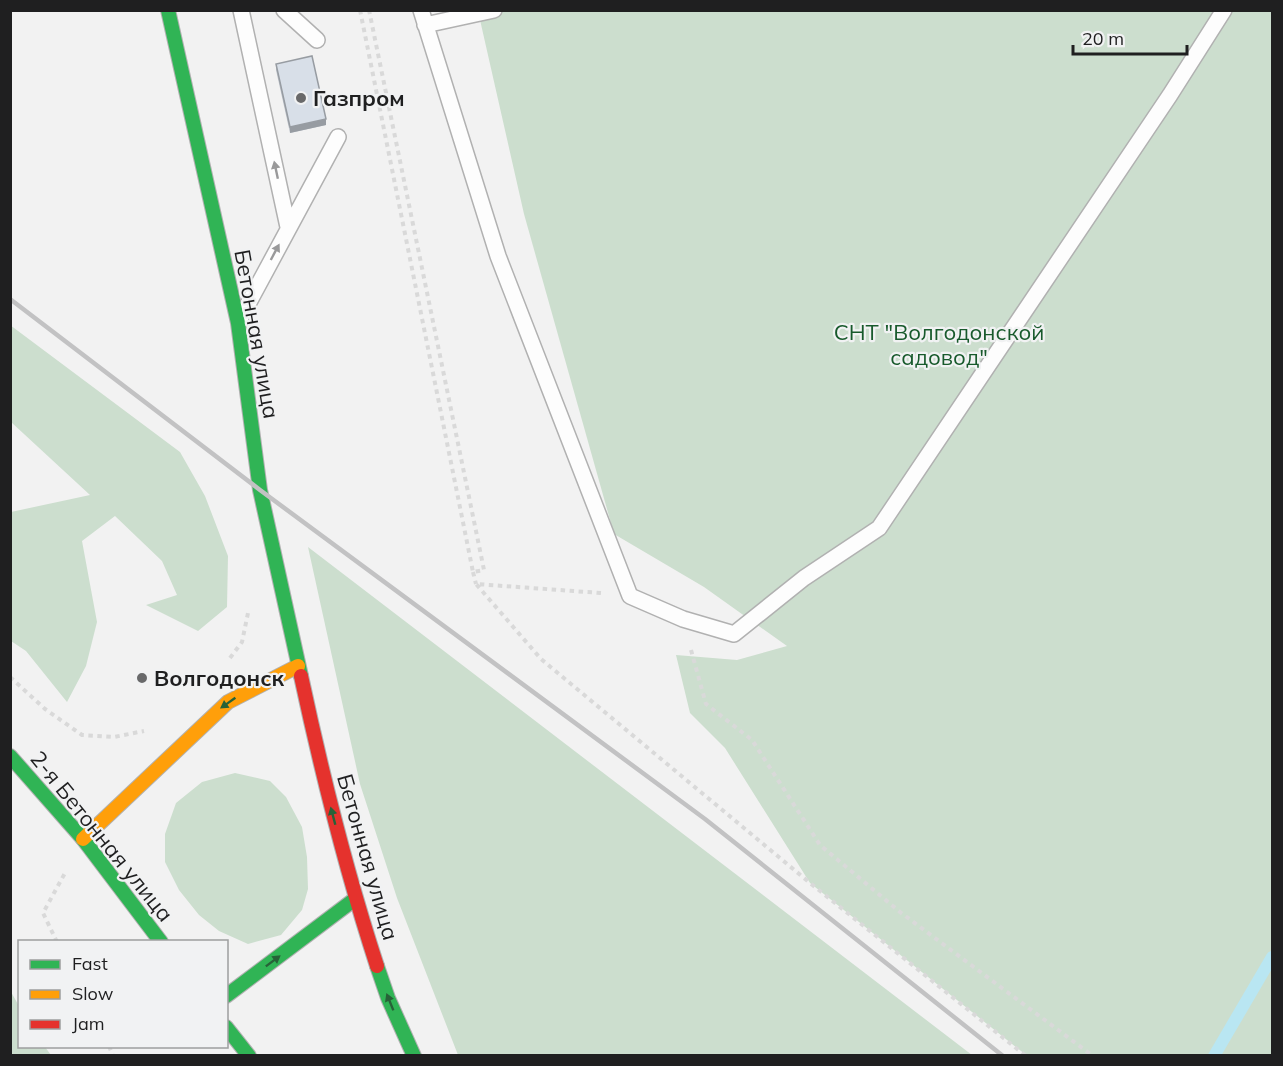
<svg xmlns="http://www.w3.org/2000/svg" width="1283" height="1066" font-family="Mulish,sans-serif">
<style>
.green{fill:#ccdece}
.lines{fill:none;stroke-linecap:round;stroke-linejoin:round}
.stream{stroke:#b9e6f2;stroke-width:12}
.lane-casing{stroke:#b1b1b1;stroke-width:18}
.fast-casing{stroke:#b1b1b1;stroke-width:16}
.slow-casing{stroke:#b1b1b1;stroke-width:16}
.jam-casing{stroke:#b1b1b1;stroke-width:16}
.path{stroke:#d9d9d9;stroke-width:4;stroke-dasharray:4.5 4.5;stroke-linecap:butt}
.lane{stroke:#fdfdfd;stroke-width:15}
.fast{stroke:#30b455;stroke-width:14}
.slow{stroke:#ff9f0a;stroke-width:14}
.jam{stroke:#e5322d;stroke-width:14}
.rail{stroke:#c2c2c3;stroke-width:4.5}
.wall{fill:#bac0c8}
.shaded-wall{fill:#979ca2}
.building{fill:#d8dfe8;stroke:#979ca2;stroke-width:1.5}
.oneway{fill:#99999a}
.oneway2{fill:#276238}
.poi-dot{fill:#69696a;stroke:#f1f2f3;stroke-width:2}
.labels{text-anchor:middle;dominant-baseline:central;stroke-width:4.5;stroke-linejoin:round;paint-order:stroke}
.poi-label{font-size:22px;font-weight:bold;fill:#1f1f20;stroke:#f1f2f3;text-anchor:start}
.park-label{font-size:22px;fill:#185a2c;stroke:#f1f2f3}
.street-label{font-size:22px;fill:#1f1f20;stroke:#f1f2f3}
</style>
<rect width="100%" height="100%" fill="#f2f2f2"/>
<!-- green -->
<path class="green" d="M478 11H1272V1055H1026L810 883 725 748 690 713 676 655 737 660 787 646 704 587 614 534 524 214Z
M10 325 180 452 205 496 228 556 227 607 198 631 146 605 177 595 162 561 115 516 82 541 97 622 86 666 67 702 26 651 11 641V512L90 495 11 422Z
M308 547 972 1055H458L397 898 360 784Z
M235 773 270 781 286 797 302 827 307 857 308 889 302 910 281 935 248 944 219 931 199 915 179 890 165 862V834L176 803 202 782Z
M11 992 19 1006 20 1046 45 1047 51 1055H11Z"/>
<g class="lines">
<!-- stream -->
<path class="stream" d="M1214 1056 1272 957"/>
<defs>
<path id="lane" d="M241 10 288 227
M284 10 317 40
M421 10 498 256 630 596 683 619 734 634 804 578 879 528 1170 95 1224 10
M425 25 494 10
M241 317 338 137"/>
<path id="fast" d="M168 10 238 323 260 490 301 676
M10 756 83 839 161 942
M377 966 388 998 414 1056
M226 996 355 899
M226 1027 249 1056"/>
<path id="slow" d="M83 839 228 702 298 666"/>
<path id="jam" d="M301 676C322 774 346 871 377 966"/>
</defs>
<!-- lane casing -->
<use href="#lane" class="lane-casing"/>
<!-- fast casing -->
<use href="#fast" class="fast-casing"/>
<!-- slow casing -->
<use href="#slow" class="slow-casing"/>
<!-- jam casing -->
<use href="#jam" class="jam-casing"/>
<!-- path -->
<path class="path" d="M360 10 473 572 484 570 369 10
M473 572 476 584
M601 593 476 584 541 659 810 883 1026 1056
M691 650 706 704 752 740 820 845 900 912 1093 1056
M230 658 242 642 248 613
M10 677 45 709 82 735 114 737 144 731
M57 942 43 913 65 873
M109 1046 113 1056"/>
<!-- lane -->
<use href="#lane" class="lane"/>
<!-- fast -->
<use href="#fast" class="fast"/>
<!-- slow -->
<use href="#slow" class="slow"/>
<!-- jam -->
<use href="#jam" class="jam"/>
<!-- rail -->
<path class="rail" d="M10 299 260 490 705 819 1003 1056"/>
</g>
<!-- wall -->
<path class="wall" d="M276 64 326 125 290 133 276 70Z"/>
<!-- shaded-wall -->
<path class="shaded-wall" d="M326 119V125L290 133V127Z"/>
<!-- building -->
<path class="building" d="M312 56 326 119 290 127 276 64Z"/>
<!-- one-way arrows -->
<defs><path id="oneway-solid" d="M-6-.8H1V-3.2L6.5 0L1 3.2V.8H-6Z" transform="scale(1.5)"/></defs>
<g class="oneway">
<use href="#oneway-solid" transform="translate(276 170) rotate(-102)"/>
<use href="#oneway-solid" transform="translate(275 252) rotate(-62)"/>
</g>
<g class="oneway2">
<use href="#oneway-solid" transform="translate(228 703) rotate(145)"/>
<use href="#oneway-solid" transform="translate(333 816) rotate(-105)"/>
<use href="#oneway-solid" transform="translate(273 961) rotate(-37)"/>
<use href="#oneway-solid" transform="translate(390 1002) rotate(-112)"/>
</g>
<!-- markers -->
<g class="poi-dot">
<circle cx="301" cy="98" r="6"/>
<circle cx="142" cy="678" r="6"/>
</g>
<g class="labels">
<!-- poi labels -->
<g class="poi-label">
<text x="313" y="98">Газпром</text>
<text x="154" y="678">Волгодонск</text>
</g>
<!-- park labels -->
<g class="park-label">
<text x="939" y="332">СНТ "Волгодонской<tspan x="939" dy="25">садовод"</tspan></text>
</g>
<!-- street labels -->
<g class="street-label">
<text transform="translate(257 334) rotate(80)">Бетонная улица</text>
<text transform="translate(102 836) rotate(51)">2-я Бетонная улица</text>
<text transform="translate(368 857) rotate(74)">Бетонная улица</text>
</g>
</g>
<!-- border -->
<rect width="1283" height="1066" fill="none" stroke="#1f1f20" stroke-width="24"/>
<!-- legend -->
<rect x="18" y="940" width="210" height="108" fill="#f1f2f3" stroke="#9d9e9f" stroke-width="1.5"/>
<rect x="30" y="960" width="30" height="9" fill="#30b455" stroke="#9d9e9f" stroke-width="1.5"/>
<text x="72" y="970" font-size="18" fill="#1f1f20">Fast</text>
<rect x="30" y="990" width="30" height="9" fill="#ff9f0a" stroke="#9d9e9f" stroke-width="1.5"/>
<text x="72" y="1000" font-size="18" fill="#1f1f20">Slow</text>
<rect x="30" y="1020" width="30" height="9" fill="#e5322d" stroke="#9d9e9f" stroke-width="1.5"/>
<text x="72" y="1030" font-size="18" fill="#1f1f20">Jam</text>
<!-- scale -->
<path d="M1073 45v9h114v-9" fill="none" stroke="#1f1f20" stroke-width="3"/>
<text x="1082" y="45" font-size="18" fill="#1f1f20" stroke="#f1f2f3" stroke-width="4.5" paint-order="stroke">20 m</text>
</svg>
